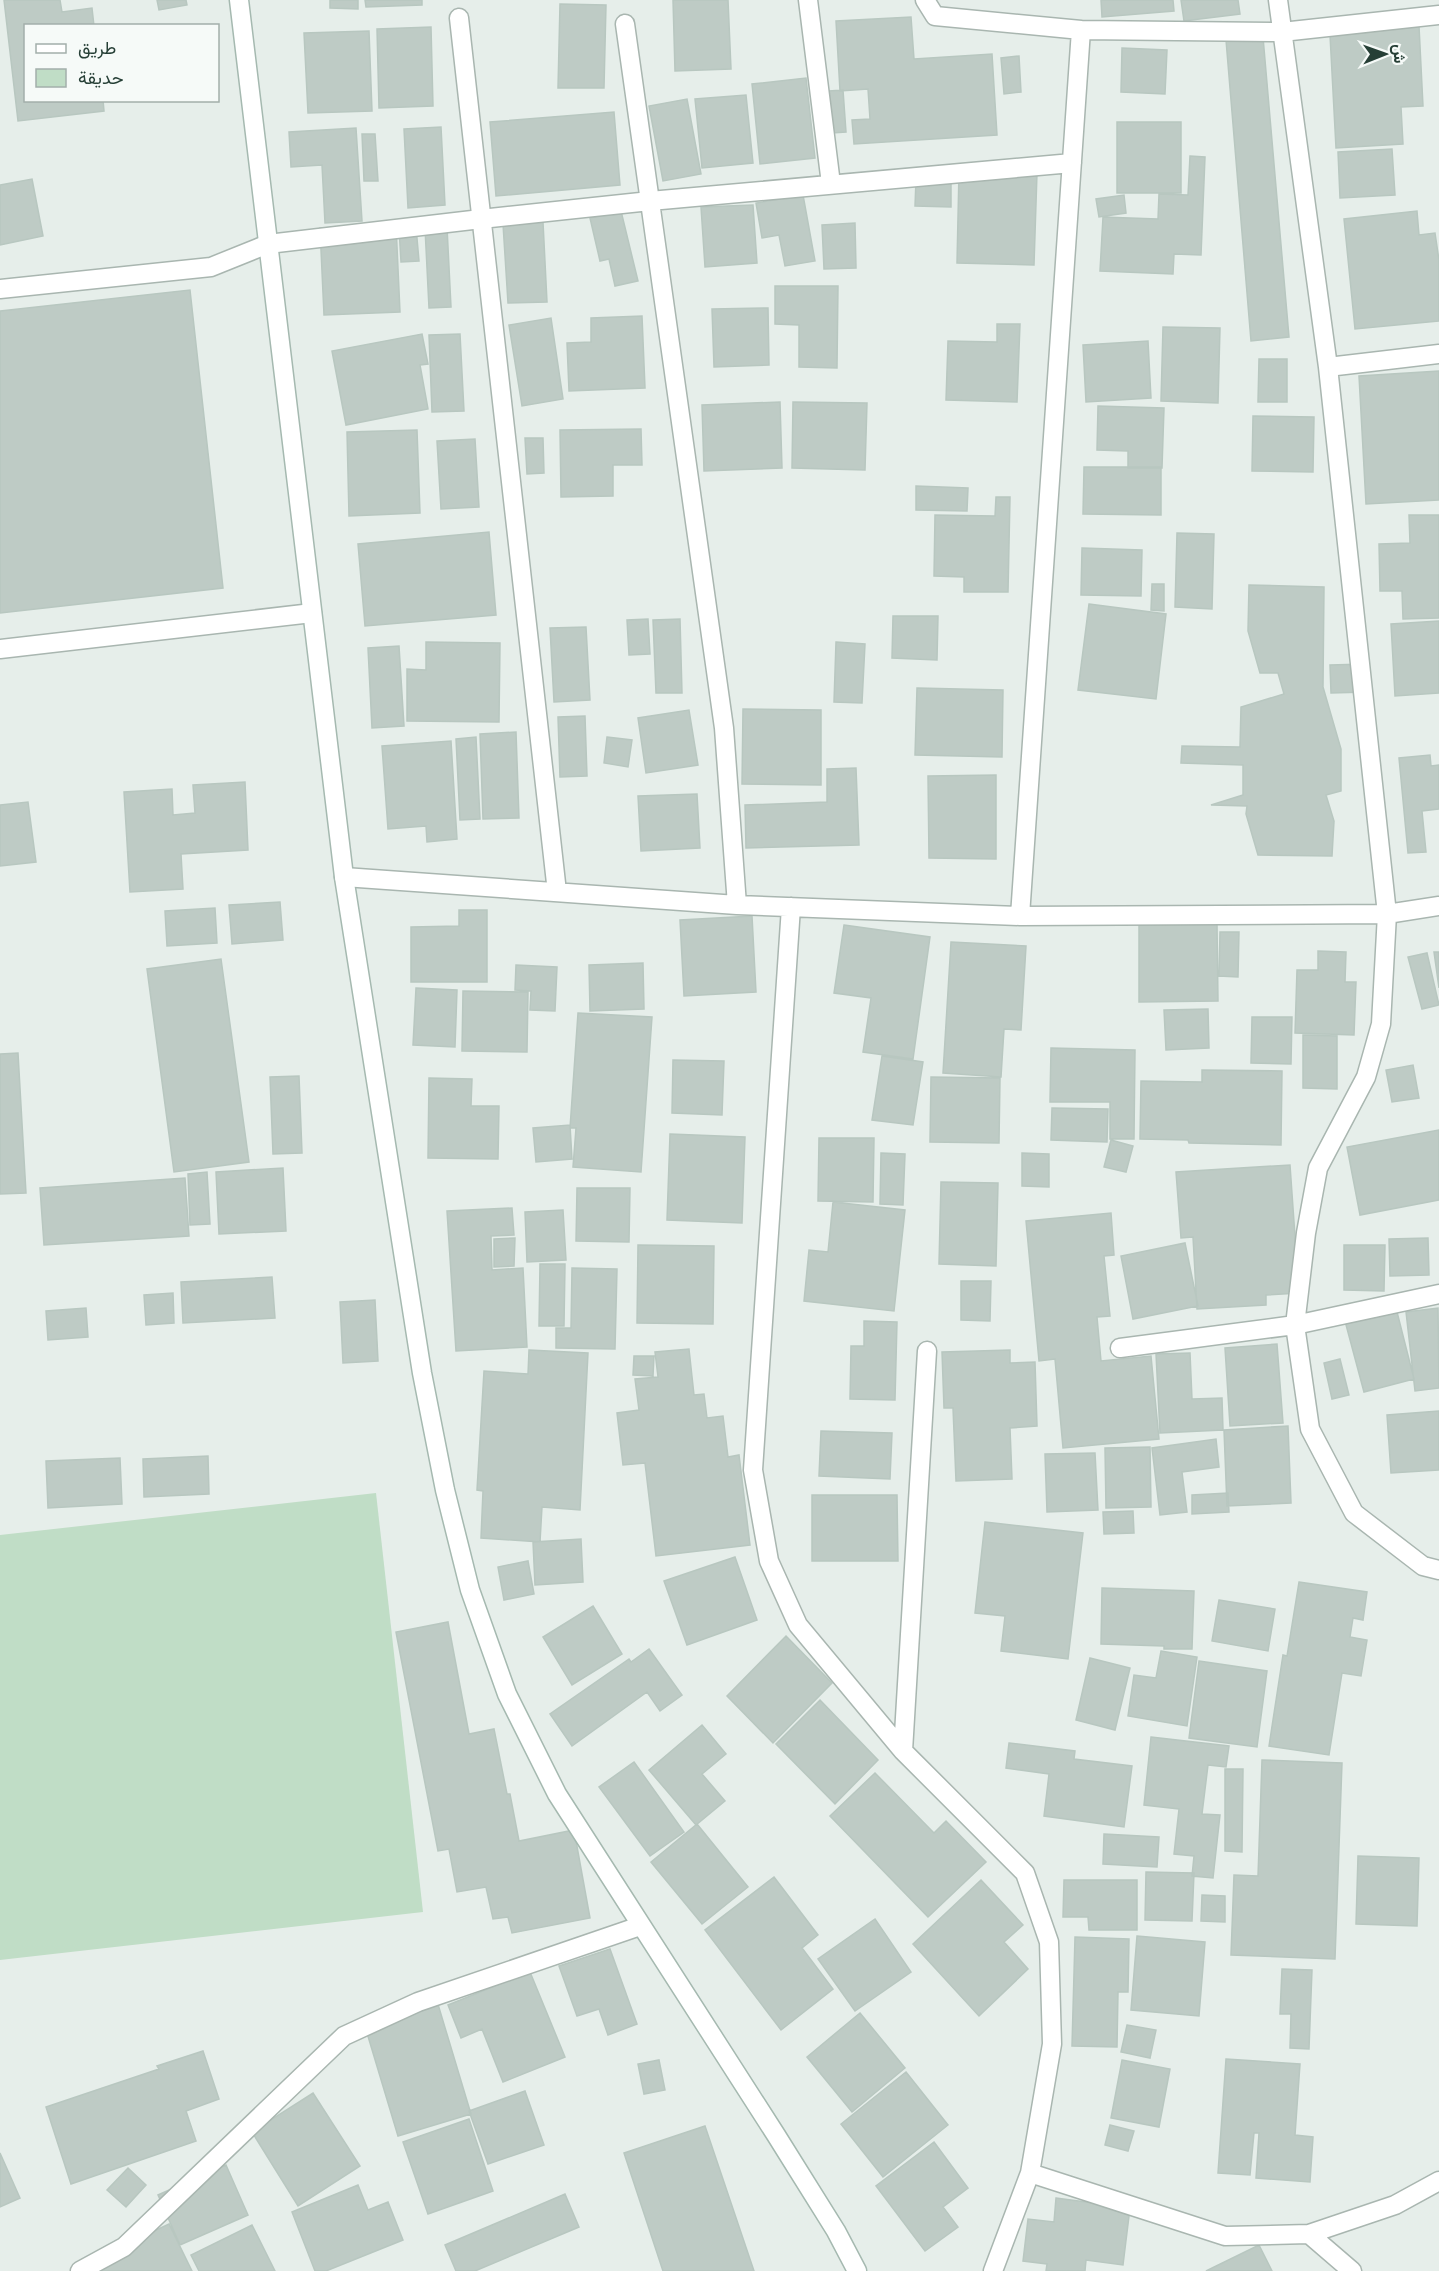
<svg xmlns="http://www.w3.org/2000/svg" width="1439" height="2271" font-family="Lato,Vazirmatn,sans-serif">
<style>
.green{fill:#c0ddc6}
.building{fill:#becbc5;stroke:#b8c7c0;stroke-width:1.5}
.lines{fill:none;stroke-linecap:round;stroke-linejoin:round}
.street-casing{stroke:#a9b6b0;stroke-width:21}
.secondary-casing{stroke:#a5b9b0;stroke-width:21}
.street{stroke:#fff;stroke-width:18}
.secondary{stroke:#fff;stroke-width:18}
</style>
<rect width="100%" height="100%" fill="#e6eeea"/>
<!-- green -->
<path class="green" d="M376 1493 423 1912 0 1960V1535Z"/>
<!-- building -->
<path class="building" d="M4 0H60L62 12 92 8 94 26H26V100H103L104 111 18 121Z
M157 0H186L187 5 159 10Z
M330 0H358V9L330 8Z
M365 0H422V5L366 7Z
M673 0H728L731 69 675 71Z
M1101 0H1173L1174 11 1102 17Z
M1181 0H1238L1240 14 1184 21Z
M560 4 606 5 604 88H558Z
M911 17 914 59 992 54 997 135 854 144 852 120 870 119 868 89 840 91 836 21Z
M1419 26 1423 106 1401 107 1403 144 1336 148 1330 35 1365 33V29Z
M431 27 433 106 379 108 377 29Z
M369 31 372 111 308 113 304 33Z
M1263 37 1289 337 1251 341 1226 40Z
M1122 48 1167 50 1165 94 1121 92Z
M1019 56 1021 92 1004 94 1001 58Z
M806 78 815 158 760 164 752 84Z
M843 90 846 132 832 133 829 91Z
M746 95 753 163 702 168 695 99Z
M687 99 701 174 663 181 649 106Z
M614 112 620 185 496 196 490 122Z
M1117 122H1181V193H1117Z
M441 127 445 205 408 208 404 129Z
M356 128 362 221 325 223 322 165 291 167 289 132Z
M362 134H375L378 181H364Z
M1392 149 1395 195 1340 198 1338 152Z
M1190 156 1205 157 1201 255 1174 254 1173 274 1100 271 1103 217 1158 219 1159 194 1188 195Z
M959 172 1037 173 1034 265 957 263Z
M32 179 43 236 0 245V185Z
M916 180H951V207L915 206Z
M803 195 815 261 785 266 779 235 762 238 756 203Z
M1124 195 1126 213 1099 217 1096 199Z
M753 205 757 263 705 267 701 207Z
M621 211 638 281 615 286 609 259 600 261 590 218Z
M1417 211 1419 235 1435 233 1439 260V321L1355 329 1344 219Z
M543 222 547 302 508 303 503 224Z
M855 223 856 268 824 269 822 225Z
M396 225 400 312 324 315 320 228Z
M416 227 419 261 401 262 399 228Z
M447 227 451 307 429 308 425 228Z
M775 286H838L837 368 799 367V325L775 324Z
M190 290 223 588 0 613V311Z
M768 308 769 365 714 367 712 309Z
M642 316 645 388 569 391 567 343 591 342V318Z
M551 318 563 399 522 406 509 325Z
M997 324H1020L1017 402 946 400 948 341 997 342Z
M1163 327 1220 328 1218 403 1161 401Z
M422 334 428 364 420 365 428 409 346 425 332 351Z
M460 334 464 411 432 412 429 335Z
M1148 341 1151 398 1086 402 1083 345Z
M1259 359H1287V402H1258Z
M1439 371V500L1366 504 1359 376Z
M780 402 782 468 704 471 702 405Z
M793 402 867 403 865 470 792 468Z
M1098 406 1164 408 1162 468H1128V451L1097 450Z
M1253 416 1314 417 1313 472 1252 471Z
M641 429 642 465H613V496L561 497 560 430Z
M417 430 420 513 349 516 347 432Z
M525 438H543L544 473 527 474Z
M475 439 479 507 441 509 437 441Z
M1084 467H1161V515L1083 514Z
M916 486 968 488 967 511 916 510Z
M996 497H1010L1008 592H964V577L934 576 935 515 995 516Z
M1409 515H1439V618L1403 619 1402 591H1380L1379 544 1410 543Z
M489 532 496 615 365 626 358 544Z
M1177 533 1214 534 1212 609 1175 607Z
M1082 548 1142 550 1141 596 1081 595Z
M1152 584H1164V611L1151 610Z
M1249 585 1324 587 1323 687 1341 749V791L1326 795 1334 821 1332 856 1258 855 1246 814 1247 806 1211 805 1243 795V765L1181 763 1182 746 1240 747 1241 707 1284 694 1278 673H1260L1248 631Z
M1089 604 1166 614 1156 699 1078 690Z
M893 616H938L937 660 892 658Z
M648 619 650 654 629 655 627 620Z
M680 619 682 693H656L653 620Z
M1439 621V693L1395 696 1391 624Z
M586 627 590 700 554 702 550 628Z
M426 642 500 643 499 722 407 721V669L426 670Z
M836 642 865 644 862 703 834 702Z
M399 646 404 726 372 728 368 648Z
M1365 664 1367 692 1331 693 1330 665Z
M917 688 1003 690 1002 757 915 755Z
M743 709 821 710V785L742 784Z
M689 710 698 765 646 773 638 718Z
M585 716 587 776 560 777 558 717Z
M516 732 519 818 483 819 480 734Z
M476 737 480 819 460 820 456 739Z
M607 737 632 740 628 767 604 763Z
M451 741 457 839 427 842 426 826 388 829 382 746Z
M1430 755 1431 766 1439 765V809L1422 811 1426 852 1408 853 1399 758Z
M856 768 859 845 746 848 745 805 827 802V769Z
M996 775V859L929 858 928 776Z
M245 782 248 850 181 854 183 889 130 892 124 792 172 789 173 815 195 813 193 785Z
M697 794 700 848 641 851 638 796Z
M28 802 36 862 0 866V805Z
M280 902 283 940 232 944 229 905Z
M215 908 217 943 167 946 165 911Z
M459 910H487V982H411V927L459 926Z
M752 916 756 992 684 996 680 920Z
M1217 924 1218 1001 1139 1002V925Z
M844 925 930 937 913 1059 863 1052 871 998 834 993Z
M1220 932H1239L1238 977 1219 976Z
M951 942 1026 946 1021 1030 1004 1029 1001 1077 943 1073Z
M1318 951 1346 952 1345 982H1356L1354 1035 1295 1033 1297 970H1318Z
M1434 952H1439V988Z
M1427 953 1439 1005 1422 1009 1408 957Z
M221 959 249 1162 174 1172 147 969Z
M643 963 644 1009 590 1011 589 965Z
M516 965 557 967 555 1011 530 1010 531 991 515 990Z
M416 988 457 990 455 1047 413 1045Z
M463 991 528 992 527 1052 462 1051Z
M1208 1009 1209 1048 1166 1050 1164 1010Z
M578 1013 652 1017 641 1172 573 1167 576 1128H570Z
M1252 1017H1292L1291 1064 1251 1063Z
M1303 1035 1337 1036V1089L1303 1088Z
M1051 1048 1135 1050 1134 1139H1110V1102H1050Z
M18 1053 26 1193 0 1194V1054Z
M882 1056 923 1062 913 1125 872 1120Z
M673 1060 724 1061 722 1115 672 1113Z
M1413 1065 1419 1098 1392 1102 1386 1070Z
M1202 1070 1282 1071 1281 1145 1189 1143 1188 1140 1140 1139 1141 1081 1202 1082Z
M299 1076 302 1153 273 1154 270 1077Z
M931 1077 1000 1078 999 1143 930 1142Z
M429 1078 472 1079 471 1106H499L498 1159 428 1158Z
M1052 1108 1108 1109 1107 1142 1051 1140Z
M570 1125 572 1159 536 1162 533 1128Z
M1439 1130V1200L1360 1215 1347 1147Z
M670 1134 745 1137 742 1223 667 1220Z
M819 1138H874L873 1202 818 1201Z
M1111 1140 1133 1146 1126 1172 1104 1167Z
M881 1153 905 1154 903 1205 880 1204Z
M1022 1153 1049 1154V1187L1022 1186Z
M1290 1165 1299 1293 1266 1295V1305L1197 1309 1193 1237 1181 1238 1176 1172Z
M283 1168 286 1231 219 1234 216 1172Z
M207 1172 210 1224 190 1225 188 1174Z
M185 1178 189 1236 44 1245 40 1188Z
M941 1182 998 1183 996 1266 939 1264Z
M577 1188H630L629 1242 576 1241Z
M833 1202 905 1210 894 1311 804 1301 809 1250 828 1252Z
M512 1208 514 1235 491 1236 492 1270 523 1268 527 1347 456 1351 447 1211Z
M563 1210 566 1260 527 1262 525 1212Z
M1111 1213 1114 1255 1104 1256 1110 1316 1097 1317 1101 1361 1151 1356 1159 1439 1063 1448 1055 1359 1039 1361 1026 1221Z
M515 1238 514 1266 494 1267V1239Z
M1428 1238 1429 1275 1390 1276 1389 1239Z
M1185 1243 1198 1306 1133 1319 1121 1256Z
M638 1245 714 1246 713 1324 637 1323Z
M1344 1245H1385L1384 1291 1344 1290Z
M540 1264H565L564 1326H539Z
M572 1268 617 1269 615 1349 556 1348V1328H571Z
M272 1277 275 1318 183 1323 181 1282Z
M961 1281H991L990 1321 961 1320Z
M173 1293 174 1323 146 1325 144 1295Z
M375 1300 378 1361 343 1363 340 1302Z
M86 1308 88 1337 48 1340 46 1311Z
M1396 1308 1414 1379 1364 1392 1345 1321Z
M1438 1308 1439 1388 1415 1391 1406 1312Z
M864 1321 897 1322 895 1400 850 1399 851 1346H864Z
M1277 1344 1283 1423 1230 1426 1225 1348Z
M689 1349 694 1395 704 1394 707 1418 723 1416 728 1457 739 1455 750 1545 656 1556 645 1463 623 1465 617 1413 639 1410 635 1379 658 1377 655 1352Z
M529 1350 588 1353 580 1510 542 1507 540 1542 481 1538 483 1491 477 1490 484 1371 528 1374Z
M1010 1350V1363L1035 1362 1037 1426 1010 1428 1012 1479 956 1481 953 1408H944L942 1352Z
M1190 1353 1192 1399 1222 1398 1223 1430 1160 1433 1156 1354Z
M634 1356H654L653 1376 633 1375Z
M1340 1359 1349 1395 1332 1399 1324 1363Z
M1439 1411V1470L1391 1473 1387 1415Z
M1288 1426 1291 1503 1227 1506 1224 1430Z
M821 1431 892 1433 890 1479 819 1476Z
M1216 1439 1219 1467 1182 1472 1187 1512 1160 1515 1152 1448Z
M1150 1447 1151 1507 1106 1508 1105 1448Z
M1095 1453 1098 1510 1047 1512 1045 1454Z
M208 1456 209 1494 144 1497 143 1459Z
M120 1458 122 1504 48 1508 46 1461Z
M1228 1493 1229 1512 1192 1514V1495Z
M812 1495H897L898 1561H812Z
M1133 1511 1134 1533 1104 1534 1103 1512Z
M985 1522 1083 1533 1068 1659 1001 1651 1005 1616 975 1613Z
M581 1539 583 1582 535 1585 533 1542Z
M735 1557 757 1620 687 1645 664 1581Z
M528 1561 534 1594 504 1600 498 1567Z
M1299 1582 1367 1592 1363 1620 1353 1618 1350 1637 1367 1640 1361 1676 1342 1673 1329 1755 1269 1746 1283 1655 1287 1656Z
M1102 1588 1194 1591 1192 1649H1164V1646L1101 1644Z
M1219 1600 1275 1609 1268 1651 1212 1641Z
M593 1606 622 1654 572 1685 543 1637Z
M448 1622 469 1734 494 1729 507 1794H510L519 1841 574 1830 590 1918 512 1933 508 1917 493 1919 486 1887 457 1892 449 1849 438 1851 396 1632Z
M786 1636 832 1683 773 1743 727 1696Z
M649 1649 682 1695 660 1711 647 1692 572 1746 550 1714 629 1659 631 1662Z
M1161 1651 1197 1657 1187 1726 1128 1716 1134 1675 1156 1678Z
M1090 1658 1130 1668 1115 1730 1076 1720Z
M1199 1661 1267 1671 1257 1747 1189 1738Z
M820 1700 878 1760 835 1804 776 1744Z
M702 1725 726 1754 702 1774 725 1801 696 1825 649 1770Z
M1151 1737 1229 1746 1226 1767 1208 1765 1202 1814 1220 1815 1213 1878 1192 1876 1194 1856 1174 1854 1179 1809 1144 1805Z
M1009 1743 1075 1751 1074 1759 1132 1766 1124 1827 1044 1816 1049 1774 1006 1768Z
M1262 1760 1342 1763 1335 1959 1231 1955 1234 1875 1258 1876Z
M634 1762 684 1832 650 1856 599 1787Z
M1225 1769H1243L1242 1852 1225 1851Z
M875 1773 934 1833 946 1821 986 1862 928 1917 830 1816Z
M697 1824 748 1887 702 1924 651 1862Z
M1104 1834 1159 1837 1157 1867 1103 1864Z
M1358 1856 1419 1858 1417 1926 1356 1924Z
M1146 1872 1194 1873 1192 1921 1145 1920Z
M774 1877 818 1935 802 1948 833 1989 781 2030 705 1930Z
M981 1880 1023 1925 1004 1942 1028 1969 979 2016 913 1944Z
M1064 1880H1137V1930H1089L1088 1917H1063Z
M1202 1895 1225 1896V1922L1201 1921Z
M875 1919 911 1972 855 2011 818 1959Z
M1137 1936 1205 1942 1199 2016 1131 2010Z
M1075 1937 1129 1939 1128 1992H1118L1117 2047 1072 2046Z
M610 1949 637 2024 608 2035 599 2009 577 2016 559 1966Z
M1282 1969 1312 1970 1309 2049 1290 2048 1291 2014H1280Z
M530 1972 565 2057 503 2082 482 2029 461 2038 448 2005Z
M437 2001 471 2114 398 2136 364 2023Z
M860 2013 905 2068 852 2112 807 2057Z
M1127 2025 1156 2030 1150 2058 1121 2052Z
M203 2051 219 2099 186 2111 196 2141 71 2184 46 2107 159 2069 157 2066Z
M1226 2059 1300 2064 1295 2135 1313 2137 1310 2182 1256 2178 1259 2133H1254L1250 2175 1218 2173Z
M659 2060 665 2090 644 2094 638 2064Z
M1122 2060 1170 2069 1159 2127 1111 2118Z
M906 2072 948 2125 883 2177 841 2124Z
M525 2091 544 2145 488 2164 469 2111Z
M313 2093 360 2166 298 2206 252 2132Z
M469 2119 493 2191 428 2214 403 2142Z
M1110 2125 1134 2131 1128 2151 1105 2145Z
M705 2126 754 2271H663L624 2153Z
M934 2142 968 2188 943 2207 958 2227 925 2251 876 2186Z
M0 2153 20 2198 0 2207Z
M226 2165 248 2215 180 2245 158 2195Z
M128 2168 146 2185 126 2207 107 2190Z
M358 2185 368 2210 388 2202 403 2240 326 2271H315L292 2212Z
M565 2194 579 2227 475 2271H456L445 2245Z
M1056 2198 1130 2208 1123 2265 1086 2260 1085 2271H1046L1047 2264 1023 2261 1028 2219 1054 2222Z
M169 2224 192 2271H97L92 2260Z
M252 2225 275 2271H199L191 2255Z
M1259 2245 1272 2271H1206Z"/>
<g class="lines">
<defs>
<path id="street" d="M808 0 831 184
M925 0 935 16 1081 30
M1278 0 1328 367 1387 914 1381 1024 1366 1077 1318 1168 1306 1233 1295 1325 1310 1429 1354 1513 1423 1566 1439 1570
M459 18 557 892
M625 24 724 728 737 905
M0 289 211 267 268 244 481 219 650 201 1072 163
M1328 367 1439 354
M0 649 312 613
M344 877 737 905 1020 916 1387 914 1439 906
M791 907 753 1470 769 1561 798 1625 903 1751 1025 1873 1049 1942 1052 2044 1030 2173 993 2271
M1020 916 1081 30 1282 32 1439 15
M1120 1348 1295 1325 1439 1294
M903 1751 927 1351
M1030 2173 1225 2236 1309 2234 1395 2205 1439 2181
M1309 2234 1352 2271
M80 2271 124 2247 344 2036 418 2002 640 1926"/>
<path id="secondary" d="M239 0 344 877 422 1373 445 1490 470 1590 507 1694 557 1794 776 2135 836 2231 857 2271"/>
</defs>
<!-- street casing -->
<use href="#street" class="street-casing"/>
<!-- secondary casing -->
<use href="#secondary" class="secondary-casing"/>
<!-- street -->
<use href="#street" class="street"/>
<!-- secondary -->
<use href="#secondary" class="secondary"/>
</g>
<!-- legend -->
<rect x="24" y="24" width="195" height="78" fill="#f6faf8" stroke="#a3afaa" stroke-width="1.5"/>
<rect x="36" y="44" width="30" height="9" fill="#ffffff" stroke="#a3afaa" stroke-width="1.5"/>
<text x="78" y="54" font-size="18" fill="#263f36">طريق</text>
<rect x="36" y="69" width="30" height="18" fill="#c0ddc6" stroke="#a3afaa" stroke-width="1.5"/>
<text x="78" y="84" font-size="18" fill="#263f36">حديقة</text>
<!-- north arrow -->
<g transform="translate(1385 54) rotate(89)" stroke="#f6faf8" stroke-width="4.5" paint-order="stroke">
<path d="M0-4.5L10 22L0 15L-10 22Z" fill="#263f36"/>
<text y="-9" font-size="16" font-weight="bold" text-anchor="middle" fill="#263f36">ش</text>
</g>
</svg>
